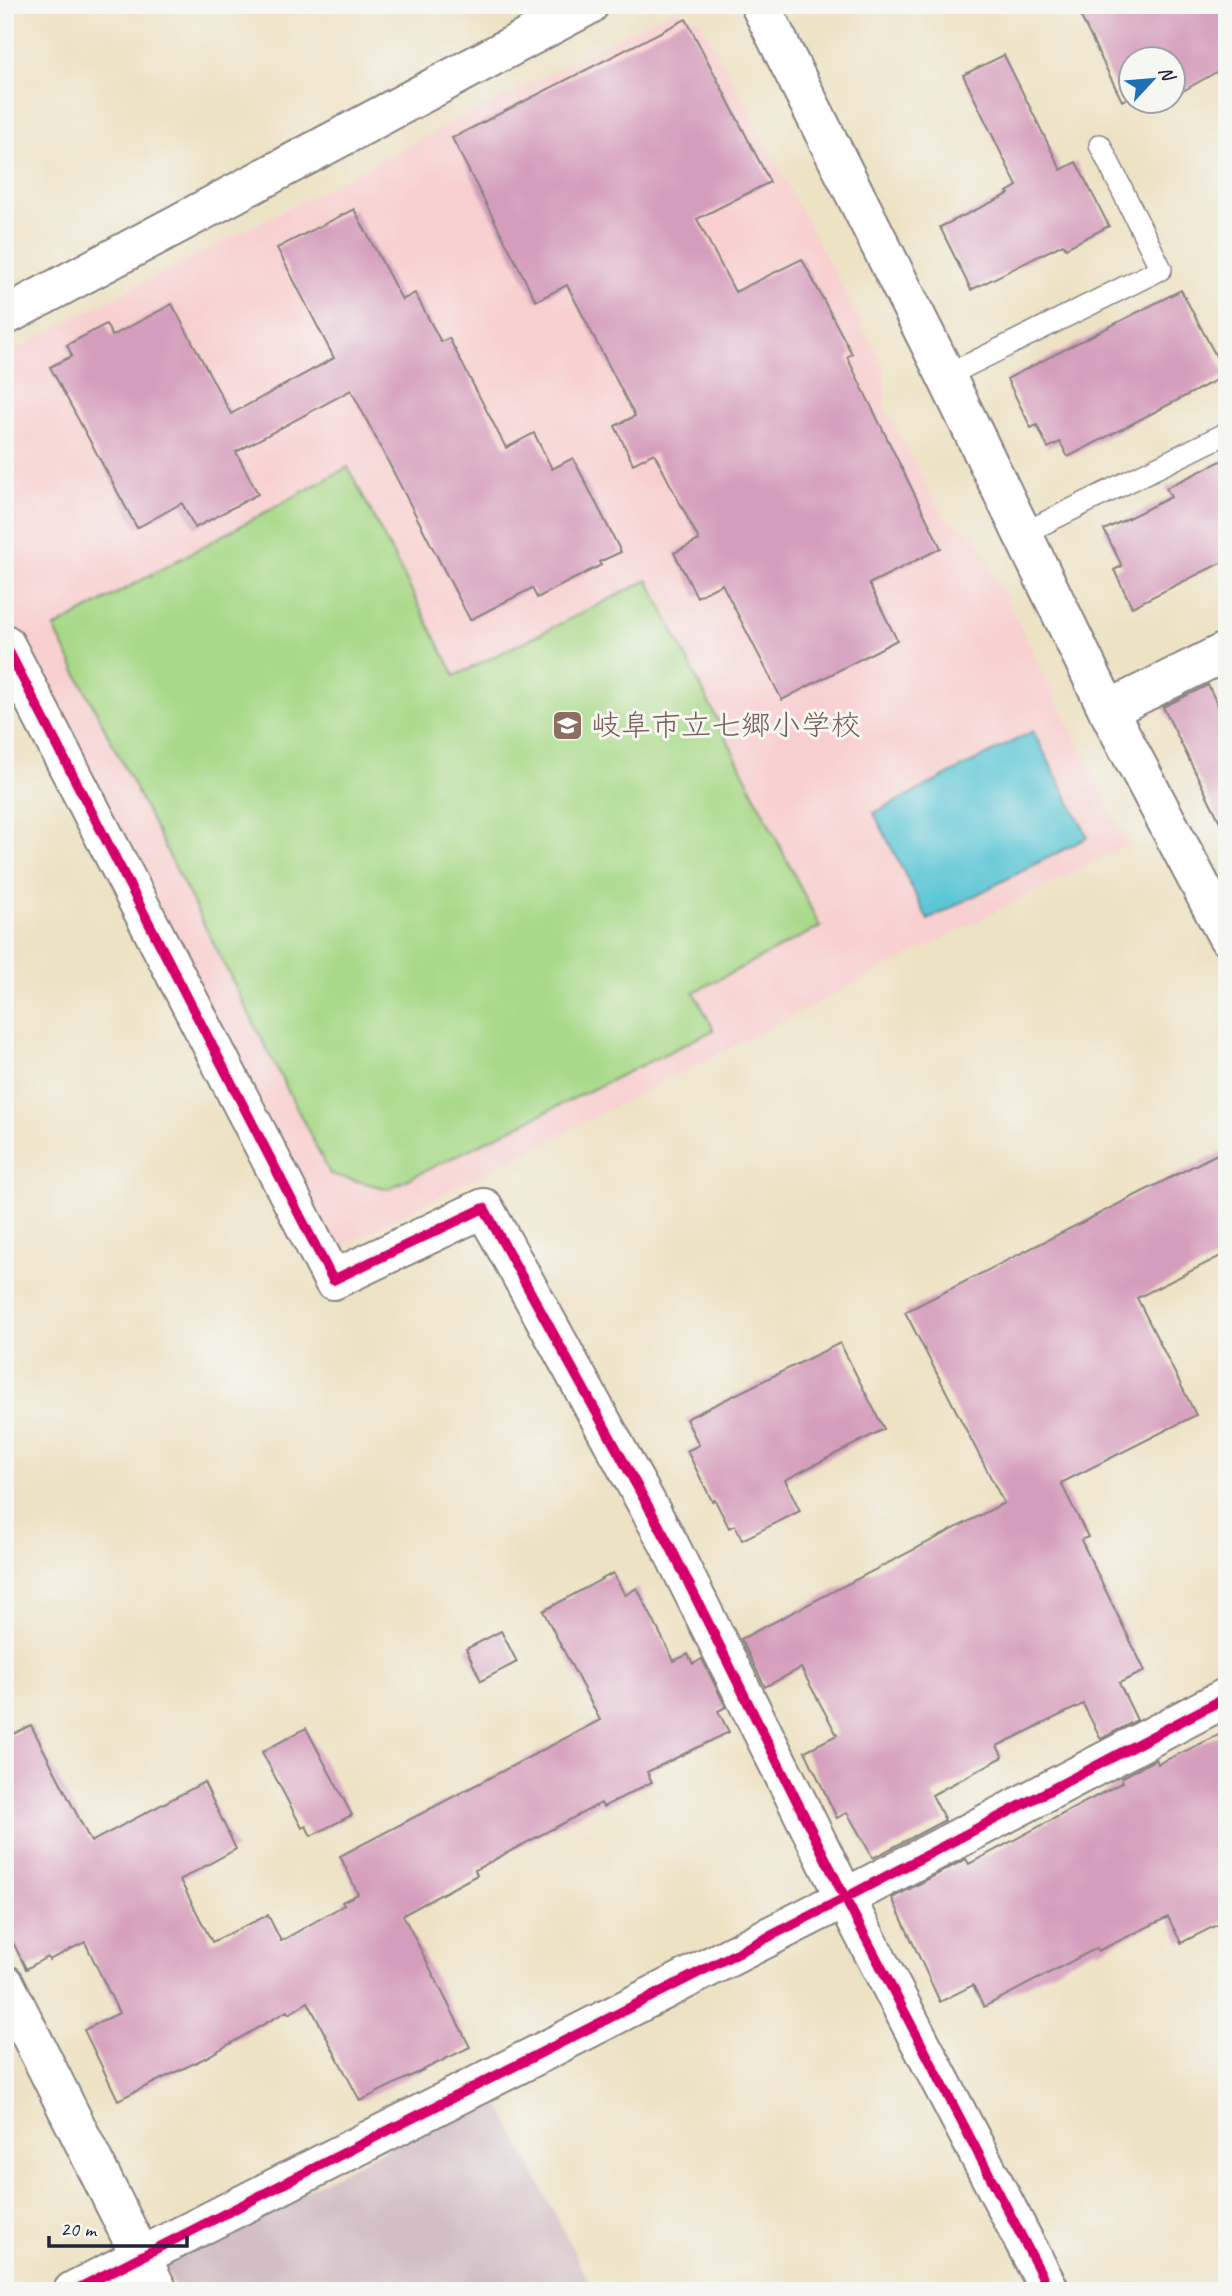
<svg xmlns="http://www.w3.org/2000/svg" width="1232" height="2296" font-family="Caveat,'Klee One',sans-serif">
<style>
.built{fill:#f7d0cf}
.industrial{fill:#d2bec5}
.green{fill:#a8d988;stroke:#657e62;stroke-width:2}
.water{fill:#5bc6d5;stroke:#3e7488;stroke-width:2}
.building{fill:#d59dbc}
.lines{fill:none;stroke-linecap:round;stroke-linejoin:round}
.service-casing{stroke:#888280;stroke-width:24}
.minor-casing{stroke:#888280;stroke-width:42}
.tertiary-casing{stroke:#888280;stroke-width:42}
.service{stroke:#fff;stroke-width:21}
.minor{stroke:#fff;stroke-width:38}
.tertiary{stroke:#fff;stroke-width:38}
.cycleway-casing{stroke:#f6f6f2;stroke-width:15}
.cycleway{stroke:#d6006c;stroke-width:10}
.labels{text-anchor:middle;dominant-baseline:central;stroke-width:6;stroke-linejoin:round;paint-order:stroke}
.education-label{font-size:30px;fill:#785e54;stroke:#f6f6f2;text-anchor:start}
</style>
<rect width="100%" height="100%" fill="#f6f6f2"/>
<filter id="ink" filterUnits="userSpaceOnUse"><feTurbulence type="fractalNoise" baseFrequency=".0143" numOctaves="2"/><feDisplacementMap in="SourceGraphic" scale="14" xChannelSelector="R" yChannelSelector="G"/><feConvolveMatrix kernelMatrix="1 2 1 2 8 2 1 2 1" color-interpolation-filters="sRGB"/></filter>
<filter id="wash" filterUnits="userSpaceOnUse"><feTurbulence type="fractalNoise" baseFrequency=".00686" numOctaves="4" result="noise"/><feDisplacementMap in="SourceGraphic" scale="28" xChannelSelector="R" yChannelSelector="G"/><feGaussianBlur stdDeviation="1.57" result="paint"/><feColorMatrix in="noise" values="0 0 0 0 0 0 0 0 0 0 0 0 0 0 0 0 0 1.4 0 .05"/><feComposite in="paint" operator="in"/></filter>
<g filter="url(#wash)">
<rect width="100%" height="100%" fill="#ede2c4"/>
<!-- built -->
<path class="built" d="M674 9 700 20 884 367 885 408 944 517 975 536 1128 844 336 1249 5 607V354Z"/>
<!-- industrial -->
<path class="industrial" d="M494 2094 594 2291H177L163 2263Z"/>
<!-- green -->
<path class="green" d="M348 467 455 676 648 580 820 927 694 992 714 1030 388 1189 330 1174 54 628Z"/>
<!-- water -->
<path class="water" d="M1033 731 1088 837 928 920 874 813Z"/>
<g id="blocks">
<!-- building -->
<path class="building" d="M1104 5H1227V66L1172 97V60H1130V97L1122 101 1081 17Z
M686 19 770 182 697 219 735 292 802 259 852 354 847 357 941 548 869 584 897 640 782 700 722 584 697 597 674 553 699 540 654 453 633 464 615 426 635 416 567 285 536 301 452 138Z
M1004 55 1061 170 1076 162 1109 226 1066 248 1063 244 971 290 940 227 1009 194 1007 192 1017 186 963 75Z
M354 209 402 300 415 293 441 342 449 338 506 448 534 433 552 469 573 458 621 552 599 562 601 565 537 598 532 588 470 620 351 390 236 452 258 494 195 528 182 503 137 528 50 367 72 356 67 345 106 324 112 336 172 304 231 414 334 358 277 248Z
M1181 290 1226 375 1068 457 1060 442 1048 448 1037 425 1031 428 1007 379Z
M1227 458V560L1132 607 1114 570 1122 566 1104 530 1171 497 1166 488Z
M1208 685 1227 724V836L1163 707Z
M1227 1149V1253L1137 1298 1196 1415 1061 1483 1088 1537 1081 1540 1145 1671 1119 1683 1137 1720 1101 1739 1083 1704 997 1746 1003 1757 932 1795 945 1820 873 1858 848 1814 846 1813 837 1818 805 1751 837 1735 801 1668 765 1687 741 1639 1004 1503 905 1312Z
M840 1343 884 1429 785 1480 800 1511 742 1540 735 1525 729 1528 715 1500 712 1501 687 1451 699 1445 686 1419Z
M613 1573 625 1595 637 1588 674 1661 688 1654 693 1664 702 1659 726 1707 718 1711 729 1732 647 1772 652 1782 603 1807 601 1803 475 1870 477 1875 403 1915 470 2047 360 2101 308 2002 289 2014 287 2011 205 2058 118 2100 84 2030 119 2013 85 1942 49 1960 47 1957 26 1969 5 1926V1738L31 1725 91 1842 204 1782 236 1849 180 1880 212 1942 268 1915 281 1941 344 1905 342 1902 358 1894 340 1856 600 1720 543 1611Z
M501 1631 517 1662 481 1681 466 1649Z
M306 1728 352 1815 311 1836 306 1826 302 1828 262 1752Z
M1227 1731V1920L1181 1943 1168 1917 1098 1951 1097 1948 984 2007 973 1985 940 2002 892 1898 966 1859 969 1864 1123 1782 1121 1778 1156 1759 1158 1764Z"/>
</g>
</g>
<g filter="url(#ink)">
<use href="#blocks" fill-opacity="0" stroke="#888280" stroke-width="2"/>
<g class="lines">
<defs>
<path id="service" d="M946 376 1161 269 1100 145
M1022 534 1227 433"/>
<path id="minor" d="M5 644 333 1280 484 1208 670 1546 845 1898 1050 2291
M1108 710 1227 651
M5 1984 158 2291"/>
<path id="tertiary" d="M760 5 946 376 1108 710 1227 936
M5 316 589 5
M73 2291 845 1898 1227 1697"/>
</defs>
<!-- service casing -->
<use href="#service" class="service-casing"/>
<!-- minor casing -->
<use href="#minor" class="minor-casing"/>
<!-- tertiary casing -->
<use href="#tertiary" class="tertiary-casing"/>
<!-- service -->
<use href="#service" class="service"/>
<!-- minor -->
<use href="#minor" class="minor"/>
<!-- tertiary -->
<use href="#tertiary" class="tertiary"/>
<defs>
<path id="cycleway" d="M5 644 333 1280 484 1208 670 1546 845 1898 1050 2291
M73 2291 845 1898 1227 1697"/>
</defs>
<!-- cycleway casing -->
<use href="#cycleway" class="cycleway-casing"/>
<!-- cycleway -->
<use href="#cycleway" class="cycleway"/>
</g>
</g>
<!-- icons -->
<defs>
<symbol id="school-square" viewBox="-11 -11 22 22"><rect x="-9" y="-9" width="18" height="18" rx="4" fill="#8d6e63" stroke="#f6f6f2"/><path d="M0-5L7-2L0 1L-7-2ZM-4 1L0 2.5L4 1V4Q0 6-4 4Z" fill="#fff"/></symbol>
</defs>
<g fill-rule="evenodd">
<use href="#school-square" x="550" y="708" width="35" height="35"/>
</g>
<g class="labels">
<!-- education labels -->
<g class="education-label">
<text x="591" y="725">岐阜市立七郷小学校</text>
</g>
</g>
<!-- margin -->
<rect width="1232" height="2296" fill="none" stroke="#f6f6f2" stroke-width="28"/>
<!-- north arrow -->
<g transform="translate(1152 80) rotate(64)"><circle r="33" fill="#f6f6f2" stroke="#a1a1a9" stroke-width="2"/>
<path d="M0-5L12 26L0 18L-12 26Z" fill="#1f6fb2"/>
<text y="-10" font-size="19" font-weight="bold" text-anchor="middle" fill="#22223b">N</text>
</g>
<!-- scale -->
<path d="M49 2236v10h138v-10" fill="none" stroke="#22223b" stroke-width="3.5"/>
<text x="60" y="2236" font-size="21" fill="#22223b" stroke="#f6f6f2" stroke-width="5" paint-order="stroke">20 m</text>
</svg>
